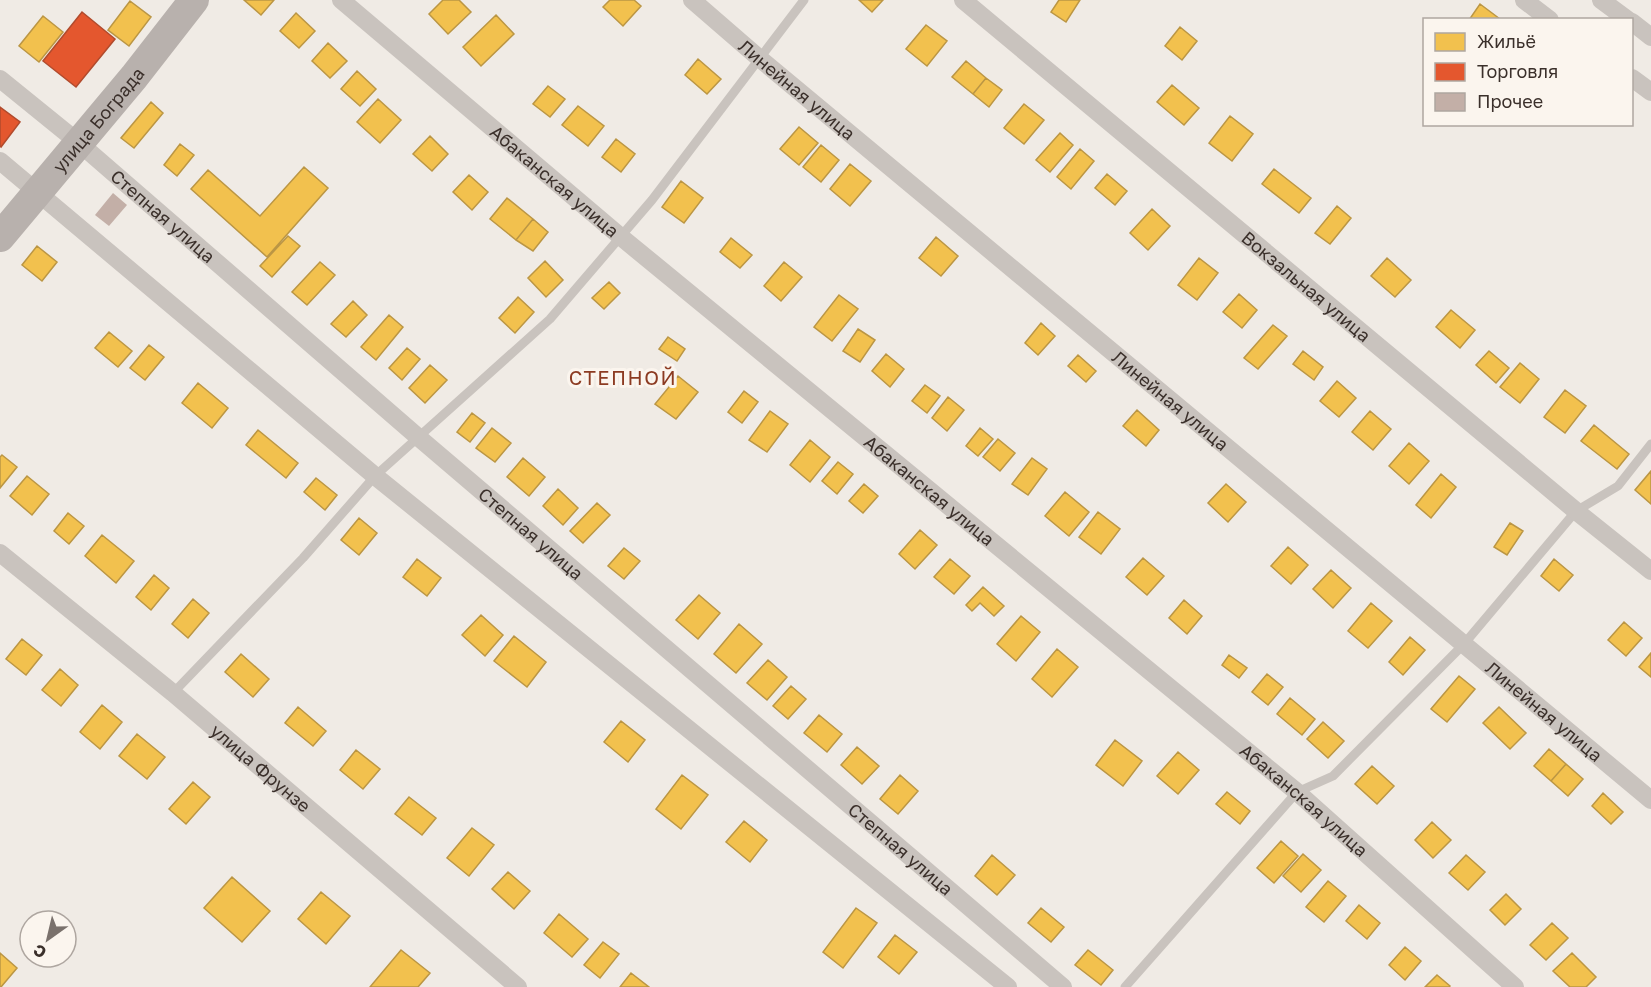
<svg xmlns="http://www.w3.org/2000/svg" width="1651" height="987" font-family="'Golos Text',sans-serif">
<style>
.homes{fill:#f2c14e;stroke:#bb9644;stroke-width:1.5}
.shops{fill:#e4572e;stroke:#b14b2d;stroke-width:1.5}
.building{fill:#c3afa7}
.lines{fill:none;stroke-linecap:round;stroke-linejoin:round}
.service{stroke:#c9c3be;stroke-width:9}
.minor{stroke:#c9c3be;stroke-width:18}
.primary{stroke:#b8b1ad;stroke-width:30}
.labels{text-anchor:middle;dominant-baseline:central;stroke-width:6;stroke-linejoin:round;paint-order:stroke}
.street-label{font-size:18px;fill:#3b302b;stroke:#fbf5ee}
.neighbourhood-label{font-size:20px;letter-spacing:1.5px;fill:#8c3b22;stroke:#fbf5ee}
</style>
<rect width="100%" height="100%" fill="#f0ebe5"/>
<!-- homes -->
<path class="homes" d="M244 0H274L261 15Z
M443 0H459L471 12 448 34 429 14Z
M610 0H634L641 6 623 26 603 7Z
M859 0H883L872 12Z
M1059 0H1080L1066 22 1051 12Z
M130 1 151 17 129 46 108 30Z
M1480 4 1500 19 1499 20H1469Z
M296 13 315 31 299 48 280 31Z
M496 15 514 34 481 66 463 47Z
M43 16 63 32 39 62 19 46Z
M926 25 947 41 927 66 906 49Z
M1180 27 1197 41 1182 60 1165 46Z
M328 43 347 61 330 78 312 61Z
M698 59 721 79 707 94 685 75Z
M966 61 986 78 973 94 952 77Z
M357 71 376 89 360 106 341 89Z
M986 78 1002 90 989 107 973 94Z
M1172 85 1199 108 1184 125 1157 102Z
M548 86 565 99 550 117 533 104Z
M378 99 401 120 380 143 357 122Z
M151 102 163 113 134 148 121 138Z
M1024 104 1044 120 1024 144 1004 128Z
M578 106 604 126 588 146 562 125Z
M1230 116 1253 134 1232 161 1209 143Z
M799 127 818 143 799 165 780 149Z
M1060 133 1073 145 1050 172 1036 160Z
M430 136 448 154 432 171 413 154Z
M616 139 635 154 621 172 602 157Z
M180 144 194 155 177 176 164 165Z
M821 145 839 160 821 182 803 167Z
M1080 149 1094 161 1071 189 1057 177Z
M850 164 871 181 850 206 830 189Z
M304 167 328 188 267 257 191 189 208 170 260 216Z
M1274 169 1311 198 1299 213 1262 184Z
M1107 174 1127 191 1115 205 1095 188Z
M469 175 488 192 472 210 453 192Z
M681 181 703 198 684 223 662 207Z
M507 198 533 219 516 240 490 219Z
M1337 206 1351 218 1330 244 1315 233Z
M1152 209 1170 226 1148 250 1130 233Z
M533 219 548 232 533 251 516 240Z
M288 236 300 246 272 277 260 266Z
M936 237 958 256 941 276 919 258Z
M731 238 752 255 740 268 720 252Z
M37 246 57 262 42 281 22 265Z
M1199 258 1218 273 1197 300 1178 285Z
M1387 258 1411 280 1395 297 1371 276Z
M545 261 563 280 546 297 528 278Z
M320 262 335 275 307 305 292 292Z
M784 262 802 277 781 301 764 286Z
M609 282 620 293 604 309 592 298Z
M1239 294 1257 310 1242 328 1223 312Z
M839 295 858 309 832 341 814 327Z
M518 297 534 312 515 333 499 318Z
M353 301 367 315 346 337 331 324Z
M1451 310 1475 330 1460 348 1436 327Z
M389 315 403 327 376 360 361 347Z
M1041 323 1055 336 1038 355 1025 343Z
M1273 325 1287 336 1258 369 1244 358Z
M858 329 875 340 860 362 843 351Z
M109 332 132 351 118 367 95 348Z
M668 337 685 349 677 361 659 349Z
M149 345 164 357 145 380 130 368Z
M407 348 420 359 402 380 389 368Z
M1303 351 1323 367 1314 380 1293 364Z
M1489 351 1509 368 1496 383 1476 365Z
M886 354 904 369 890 387 872 371Z
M1078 355 1096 371 1086 382 1068 366Z
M1520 363 1539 379 1520 403 1500 387Z
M430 365 447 380 425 403 409 388Z
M678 376 698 392 676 419 655 404Z
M1337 381 1356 398 1339 417 1320 401Z
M198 383 228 408 212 428 182 403Z
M925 385 940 396 927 413 912 401Z
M1565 390 1586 406 1565 433 1544 417Z
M744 391 758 402 742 423 728 412Z
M948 397 964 410 947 431 932 418Z
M1137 410 1159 430 1146 446 1123 426Z
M770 411 788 424 767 452 749 440Z
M1370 411 1391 429 1373 450 1352 432Z
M472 413 485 423 470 442 457 432Z
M1594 425 1629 454 1617 469 1581 441Z
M492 428 511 443 495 462 476 448Z
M980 428 993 439 978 456 966 446Z
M258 430 298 463 286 478 246 445Z
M998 439 1015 453 1000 471 983 457Z
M810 440 830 457 810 482 790 465Z
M1409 443 1429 461 1409 484 1389 466Z
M2 455 17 467 0 488V457Z
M523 458 545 477 529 496 507 477Z
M1032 458 1047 469 1028 495 1012 484Z
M838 462 853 474 837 494 822 481Z
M1651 471V504L1635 490Z
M1441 474 1456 487 1431 518 1416 505Z
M27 476 49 494 32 515 10 496Z
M316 478 337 495 325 510 304 492Z
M864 484 878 496 863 513 849 501Z
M1226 484 1246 502 1228 522 1208 503Z
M558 489 578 508 563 525 543 506Z
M1065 492 1089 512 1069 536 1045 516Z
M597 503 610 515 583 543 570 531Z
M1098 512 1120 529 1101 554 1079 537Z
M68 513 84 526 69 544 54 531Z
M359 518 377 533 359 555 341 540Z
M1510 523 1523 531 1507 555 1494 547Z
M920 530 937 545 915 569 899 554Z
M102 535 134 561 116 583 85 556Z
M1288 547 1308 565 1291 584 1271 566Z
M624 548 640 561 624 579 608 566Z
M1143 558 1164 576 1147 595 1126 577Z
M417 559 441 578 427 596 403 577Z
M950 559 970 576 954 594 934 577Z
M1554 559 1573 575 1559 591 1541 576Z
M1331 570 1351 588 1333 608 1313 589Z
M154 575 169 588 151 610 136 597Z
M983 587 1004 606 994 616 980 603 972 611 966 605Z
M699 595 720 613 698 639 676 620Z
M193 599 209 613 188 638 172 624Z
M1184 600 1202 616 1187 634 1169 618Z
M1371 603 1392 621 1368 648 1348 631Z
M481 615 503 635 485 656 462 635Z
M1021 616 1040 632 1016 661 997 644Z
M1624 622 1642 638 1626 656 1608 640Z
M739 624 762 644 736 673 714 654Z
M514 636 546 662 527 687 494 661Z
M1410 637 1425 650 1403 675 1389 662Z
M22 639 42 655 26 675 6 659Z
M1057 649 1078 667 1052 697 1032 679Z
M1651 653V677L1639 667Z
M241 654 269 679 253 697 225 672Z
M1229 655 1247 668 1239 678 1222 665Z
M768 660 787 677 767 700 747 683Z
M60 669 78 685 61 706 42 690Z
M1267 674 1283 687 1268 705 1252 692Z
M1459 676 1475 689 1447 722 1431 709Z
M791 686 806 699 788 719 773 706Z
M1290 698 1315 719 1302 735 1277 714Z
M102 705 122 722 100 749 80 732Z
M298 707 326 731 313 746 285 723Z
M1499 707 1526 733 1510 749 1483 723Z
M819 715 842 734 827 752 804 733Z
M621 721 645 740 628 762 604 742Z
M1323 722 1344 741 1328 758 1307 739Z
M137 734 165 757 147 779 119 756Z
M1115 740 1142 761 1123 786 1096 765Z
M857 747 879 766 862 784 841 765Z
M1549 749 1566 764 1551 781 1534 766Z
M356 750 380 769 363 789 340 770Z
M1178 752 1199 770 1178 794 1157 776Z
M1566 764 1583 779 1568 796 1551 781Z
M1372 766 1394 786 1377 804 1355 784Z
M682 775 708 795 681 829 656 809Z
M900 775 918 791 898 814 880 799Z
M193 782 210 797 186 824 169 809Z
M1227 792 1250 811 1240 824 1216 804Z
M1603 793 1623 812 1611 824 1592 806Z
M409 797 436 818 422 835 395 814Z
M744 821 767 840 750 862 726 842Z
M1432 822 1451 840 1433 858 1415 840Z
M472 828 494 845 469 876 447 858Z
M1281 841 1298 856 1274 883 1257 868Z
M1303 854 1321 870 1301 892 1283 876Z
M992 855 1015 875 997 895 975 876Z
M1466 855 1485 872 1468 890 1449 873Z
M508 872 530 891 514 909 492 889Z
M232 877 270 911 242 942 204 908Z
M1328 881 1346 896 1324 922 1306 907Z
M321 892 350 916 326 944 298 919Z
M1506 894 1521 909 1505 925 1490 910Z
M1359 905 1380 923 1367 939 1346 921Z
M856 908 877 923 843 968 823 952Z
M1041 908 1064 927 1051 942 1028 923Z
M559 914 588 939 572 957 544 933Z
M1552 923 1568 938 1546 960 1530 945Z
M895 935 917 952 899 974 878 957Z
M603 942 619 954 600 978 584 965Z
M1405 947 1421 961 1405 980 1389 965Z
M401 950 430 973 418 987H370Z
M1088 950 1113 970 1101 985 1075 965Z
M0 953 17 968 1 987H0Z
M1572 953 1596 977 1586 987H1570L1553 971Z
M631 973 649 987H620Z
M1437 975 1450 986 1449 987H1425Z"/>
<!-- shops -->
<path class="shops" d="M82 12 115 39 76 87 43 61Z
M0 107 20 122 1 147 0 146Z"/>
<!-- building -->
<path class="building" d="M113 193 127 205 109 226 95 215Z"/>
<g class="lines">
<!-- service -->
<path class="service" d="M173 693 303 558 375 476 550 319 652 200 804 0
M1125 987 1297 792 1333 776 1464 644 1576 511 1618 486 1651 444"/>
<!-- minor -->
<g class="minor">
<path id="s1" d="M341 0 621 237 1297 792 1515 987"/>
<path id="s2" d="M692 0 759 58 1651 800"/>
<path id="s3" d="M963 0 1576 511 1651 571"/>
<path d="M1524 0 1550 20"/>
<path d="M1601 0 1628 20"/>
<path d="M1632 22 1651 37"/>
<path d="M1632 78 1651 92"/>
<path id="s4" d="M0 79 79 143 418 437 1063 987"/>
<path d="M0 161 375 476 1008 987"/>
<path id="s5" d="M0 553 173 693 518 987"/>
</g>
<!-- primary -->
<path class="primary" id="s6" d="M0 237 134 77 194 0"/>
</g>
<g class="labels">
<!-- street labels -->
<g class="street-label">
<text stroke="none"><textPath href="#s2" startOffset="138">Линейная улица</textPath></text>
<text stroke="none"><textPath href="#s6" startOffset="153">улица Бограда</textPath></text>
<text stroke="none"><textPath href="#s1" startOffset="280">Абаканская улица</textPath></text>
<text stroke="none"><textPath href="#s4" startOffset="213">Степная улица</textPath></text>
<text stroke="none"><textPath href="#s3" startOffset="447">Вокзальная улица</textPath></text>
<text stroke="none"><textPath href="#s2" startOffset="624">Линейная улица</textPath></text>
<text stroke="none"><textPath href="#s1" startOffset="766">Абаканская улица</textPath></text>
<text stroke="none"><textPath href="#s4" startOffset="699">Степная улица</textPath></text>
<text stroke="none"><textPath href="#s2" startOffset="1110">Линейная улица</textPath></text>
<text stroke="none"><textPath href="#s5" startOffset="338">улица Фрунзе</textPath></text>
<text stroke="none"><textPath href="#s1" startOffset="1252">Абаканская улица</textPath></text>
<text stroke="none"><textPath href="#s4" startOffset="1185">Степная улица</textPath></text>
</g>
<!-- neighbourhood labels -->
<g class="neighbourhood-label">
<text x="623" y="377">СТЕПНОЙ</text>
</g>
</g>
<!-- legend -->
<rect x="1423" y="18" width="210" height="108" fill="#fbf5ee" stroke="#aea6a0" stroke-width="1.5"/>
<rect x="1435" y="33" width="30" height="18" fill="#f2c14e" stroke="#aea6a0" stroke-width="1.5"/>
<text x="1477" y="48" font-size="18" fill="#3b302b">Жильё</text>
<rect x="1435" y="63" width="30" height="18" fill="#e4572e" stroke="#aea6a0" stroke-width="1.5"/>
<text x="1477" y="78" font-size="18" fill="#3b302b">Торговля</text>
<rect x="1435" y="93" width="30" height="18" fill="#c3afa7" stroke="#aea6a0" stroke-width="1.5"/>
<text x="1477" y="108" font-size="18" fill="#3b302b">Прочее</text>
<!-- north arrow -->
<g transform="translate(48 939) rotate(214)"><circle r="28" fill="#fbf5ee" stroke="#aea6a0" stroke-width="1.5"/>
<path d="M0-4.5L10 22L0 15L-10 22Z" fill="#7a716c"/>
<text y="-9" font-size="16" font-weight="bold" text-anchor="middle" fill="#3b302b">С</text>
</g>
</svg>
